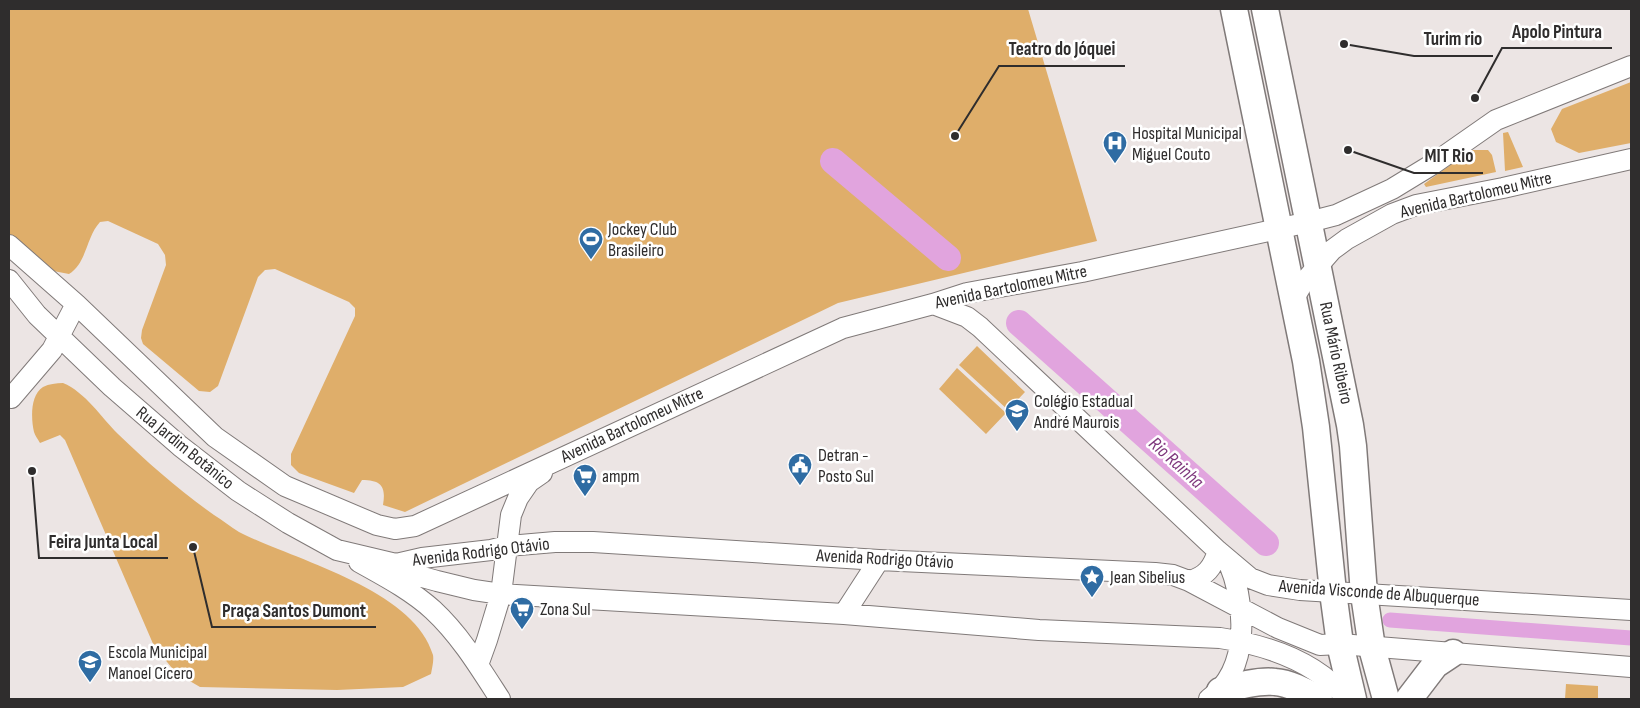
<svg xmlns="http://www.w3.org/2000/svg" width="1640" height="708" font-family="'Sofia Sans Condensed',sans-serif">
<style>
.green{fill:#dfae6a}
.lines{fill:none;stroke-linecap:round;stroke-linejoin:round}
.canal{stroke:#e1a4de;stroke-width:15}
.river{stroke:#e1a4de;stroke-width:26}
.secondary-casing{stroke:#807a79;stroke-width:22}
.highway-casing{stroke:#807a79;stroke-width:29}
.secondary{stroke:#fff;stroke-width:20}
.highway{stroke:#fff;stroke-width:26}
.labels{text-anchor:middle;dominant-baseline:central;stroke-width:5;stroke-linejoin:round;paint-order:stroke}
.poi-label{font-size:18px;fill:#2f2d2d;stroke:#fff;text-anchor:start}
.street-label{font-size:18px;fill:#2f2d2d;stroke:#fff}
.water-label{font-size:19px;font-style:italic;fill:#7e377c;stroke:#fff}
.leader{fill:none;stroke:#2f2d2d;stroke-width:2}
.callout-dot{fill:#2f2d2d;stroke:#fff;stroke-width:2}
.callout-label{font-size:19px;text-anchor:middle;font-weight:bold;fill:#2f2d2d;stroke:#fff;stroke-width:5;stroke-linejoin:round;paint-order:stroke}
</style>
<rect width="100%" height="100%" fill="#ece5e4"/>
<!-- green -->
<path class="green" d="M9 9H1028L1097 241 838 303 405 512 383 505C386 487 382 480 362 480L354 493 299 473 291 465V454L355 316V308L349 302 275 269 265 270 258 277 218 386 210 392 199 391 143 344 141 338 142 330 166 265 165 255 158 244 108 221 100 222C86 237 87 263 69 274L43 269 9 237Z
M1631 82V143L1579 153 1556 142 1551 129 1562 109Z
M1508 132 1523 167 1505 171 1503 133Z
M1471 150H1488L1492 155 1496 172 1426 187 1424 184Z
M977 346 1025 392 1008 410 959 365Z
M957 368 1006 413 986 434 939 389Z
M63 383C85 392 101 417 118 434 148 463 180 491 214 515 222 520 231 527 239 532 294 560 414 589 433 655 434 661 432 668 431 674L403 687 337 690 200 687 176 673 154 646 65 440 60 435 40 443C38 439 35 436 34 432 31 419 30 395 43 387 49 384 56 383 63 383Z
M1566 684 1598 686V699H1565Z"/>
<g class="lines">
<!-- canal -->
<path class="canal" d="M1390 620 1631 638"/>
<!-- river -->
<path class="river" d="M833 161 948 258
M1019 323 1266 543"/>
<defs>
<path id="secondary" d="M9 245 76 304 215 437 285 486 377 525 395 529 415 526 843 328 933 304 967 293 1082 272 1309 222 1336 215 1392 189 1433 164 1496 120 1631 66
M9 280 37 315 112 387 180 446 238 491 288 523 337 550 396 564 419 576 437 581 474 590 501 594 844 614 1039 630 1220 638C1266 645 1317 662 1347 699
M1293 300 1303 283 1332 250 1347 239 1392 214 1416 205 1503 188 1631 159
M933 304 967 317 980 327 1218 551 1250 578 1268 585 1300 590 1631 610
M11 398 52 350 76 304
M359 562C384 576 411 590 433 610 460 635 480 668 500 699
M396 564 422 558 491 550 507 546 555 542H593L879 560 1155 573 1173 575 1189 581 1278 628 1320 645 1340 644 1631 667
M1189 581C1206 577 1213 567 1218 551
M844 614 879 560
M478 665 487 640 501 594 511 515 518 498 529 482 542 473
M1209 699C1251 669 1246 604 1228 561"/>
<path id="highway" d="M1234 9 1306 361 1316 427 1333 592 1340 644 1353 699
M1265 9 1350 425 1353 446 1364 594 1372 648 1386 699
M1220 691C1233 687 1260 680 1275 682 1290 683 1306 692 1319 699
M1409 699 1435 665 1453 653"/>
</defs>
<!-- secondary casing -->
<use href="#secondary" class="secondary-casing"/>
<!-- highway casing -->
<use href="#highway" class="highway-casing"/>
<!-- secondary -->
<use href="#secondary" class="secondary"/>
<!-- highway -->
<use href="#highway" class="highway"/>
</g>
<!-- icons -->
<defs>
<symbol id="hospital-pin" viewBox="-11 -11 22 30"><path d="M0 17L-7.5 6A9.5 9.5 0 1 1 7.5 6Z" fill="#2f6ca3" stroke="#fff"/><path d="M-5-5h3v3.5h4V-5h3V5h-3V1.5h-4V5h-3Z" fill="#fff"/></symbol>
<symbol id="stadium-pin" viewBox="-11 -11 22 30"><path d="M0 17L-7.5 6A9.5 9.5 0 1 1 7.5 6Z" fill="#2f6ca3" stroke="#fff"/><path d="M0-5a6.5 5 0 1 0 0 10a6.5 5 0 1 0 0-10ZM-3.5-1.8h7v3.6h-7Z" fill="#fff"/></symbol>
<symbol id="school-pin" viewBox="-11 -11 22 30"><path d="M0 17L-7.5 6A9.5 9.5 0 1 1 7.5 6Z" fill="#2f6ca3" stroke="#fff"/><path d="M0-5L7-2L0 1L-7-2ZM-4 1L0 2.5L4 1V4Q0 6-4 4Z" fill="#fff"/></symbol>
<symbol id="civic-pin" viewBox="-11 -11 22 30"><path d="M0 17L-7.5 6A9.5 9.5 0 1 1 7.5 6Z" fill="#2f6ca3" stroke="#fff"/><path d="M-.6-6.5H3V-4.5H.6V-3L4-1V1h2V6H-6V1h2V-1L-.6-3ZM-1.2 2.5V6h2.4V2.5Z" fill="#fff"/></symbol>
<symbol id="supermarket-pin" viewBox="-11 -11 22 30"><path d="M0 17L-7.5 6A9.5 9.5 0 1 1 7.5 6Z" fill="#2f6ca3" stroke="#fff"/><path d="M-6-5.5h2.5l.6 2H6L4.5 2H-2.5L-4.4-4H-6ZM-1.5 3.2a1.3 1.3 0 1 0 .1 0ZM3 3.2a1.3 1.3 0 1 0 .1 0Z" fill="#fff"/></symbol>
<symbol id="sight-pin" viewBox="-11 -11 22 30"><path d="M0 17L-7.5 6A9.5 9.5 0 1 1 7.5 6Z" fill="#2f6ca3" stroke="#fff"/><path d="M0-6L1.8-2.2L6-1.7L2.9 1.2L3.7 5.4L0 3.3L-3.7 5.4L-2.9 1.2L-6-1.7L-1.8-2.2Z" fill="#fff"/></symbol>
</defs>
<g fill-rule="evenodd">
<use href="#hospital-pin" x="1101" y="129" width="28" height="38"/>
<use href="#stadium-pin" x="577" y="225" width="28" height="38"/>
<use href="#school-pin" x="1003" y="397" width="28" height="38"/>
<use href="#civic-pin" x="786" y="451" width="28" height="38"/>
<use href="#supermarket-pin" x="571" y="462" width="28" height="38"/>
<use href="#sight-pin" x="1078" y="563" width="28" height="38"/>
<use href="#supermarket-pin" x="508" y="595" width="28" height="38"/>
<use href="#school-pin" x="76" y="648" width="28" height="38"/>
</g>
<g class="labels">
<!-- poi labels -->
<g class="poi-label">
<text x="1132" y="133">Hospital Municipal<tspan x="1132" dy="21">Miguel Couto</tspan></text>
<text x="608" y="229">Jockey Club<tspan x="608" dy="21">Brasileiro</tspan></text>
<text x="1034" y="401">Colégio Estadual<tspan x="1034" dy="21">André Maurois</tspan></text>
<text x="818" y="455">Detran -<tspan x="818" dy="21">Posto Sul</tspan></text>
<text x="602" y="476">ampm</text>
<text x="1110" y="577">Jean Sibelius</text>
<text x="540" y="609">Zona Sul</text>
<text x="108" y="652">Escola Municipal<tspan x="108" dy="21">Manoel Cícero</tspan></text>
</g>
<!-- street labels -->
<g class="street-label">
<text transform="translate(1476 195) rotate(-13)">Avenida Bartolomeu Mitre</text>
<text transform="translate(1011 287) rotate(-12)">Avenida Bartolomeu Mitre</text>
<text transform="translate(1336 353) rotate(78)">Rua Mário Ribeiro</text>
<text transform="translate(632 425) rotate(-25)">Avenida Bartolomeu Mitre</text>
<text transform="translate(185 448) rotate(39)">Rua Jardim Botânico</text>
<text transform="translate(481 552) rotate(-7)">Avenida Rodrigo Otávio</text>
<text transform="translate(885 559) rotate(3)">Avenida Rodrigo Otávio</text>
<text transform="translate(1379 593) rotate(4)">Avenida Visconde de Albuquerque</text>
</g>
<!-- water labels -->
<g class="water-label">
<text transform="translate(1176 463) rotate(42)">Rio Rainha</text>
</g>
</g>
<!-- callouts -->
<path class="leader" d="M1475 98L1502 48H1612M1344 44L1414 56H1493M955 136L999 66H1125M1348 150L1414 173H1483M32 471L39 558H168M193 547L212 627H376"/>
<g class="callout-dot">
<circle cx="1475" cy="98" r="5"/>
<circle cx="1344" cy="44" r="5"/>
<circle cx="955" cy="136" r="5"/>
<circle cx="1348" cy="150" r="5"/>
<circle cx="32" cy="471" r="5"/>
<circle cx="193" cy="547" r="5"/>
</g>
<g class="callout-label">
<text x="1557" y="38">Apolo Pintura</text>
<text x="1453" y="45">Turim rio</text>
<text x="1062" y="55">Teatro do Jóquei</text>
<text x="1449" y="162">MIT Rio</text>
<text x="103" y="548">Feira Junta Local</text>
<text x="294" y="617">Praça Santos Dumont</text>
</g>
<!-- border -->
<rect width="1640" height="708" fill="none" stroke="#2f2d2d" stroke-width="20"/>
</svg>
